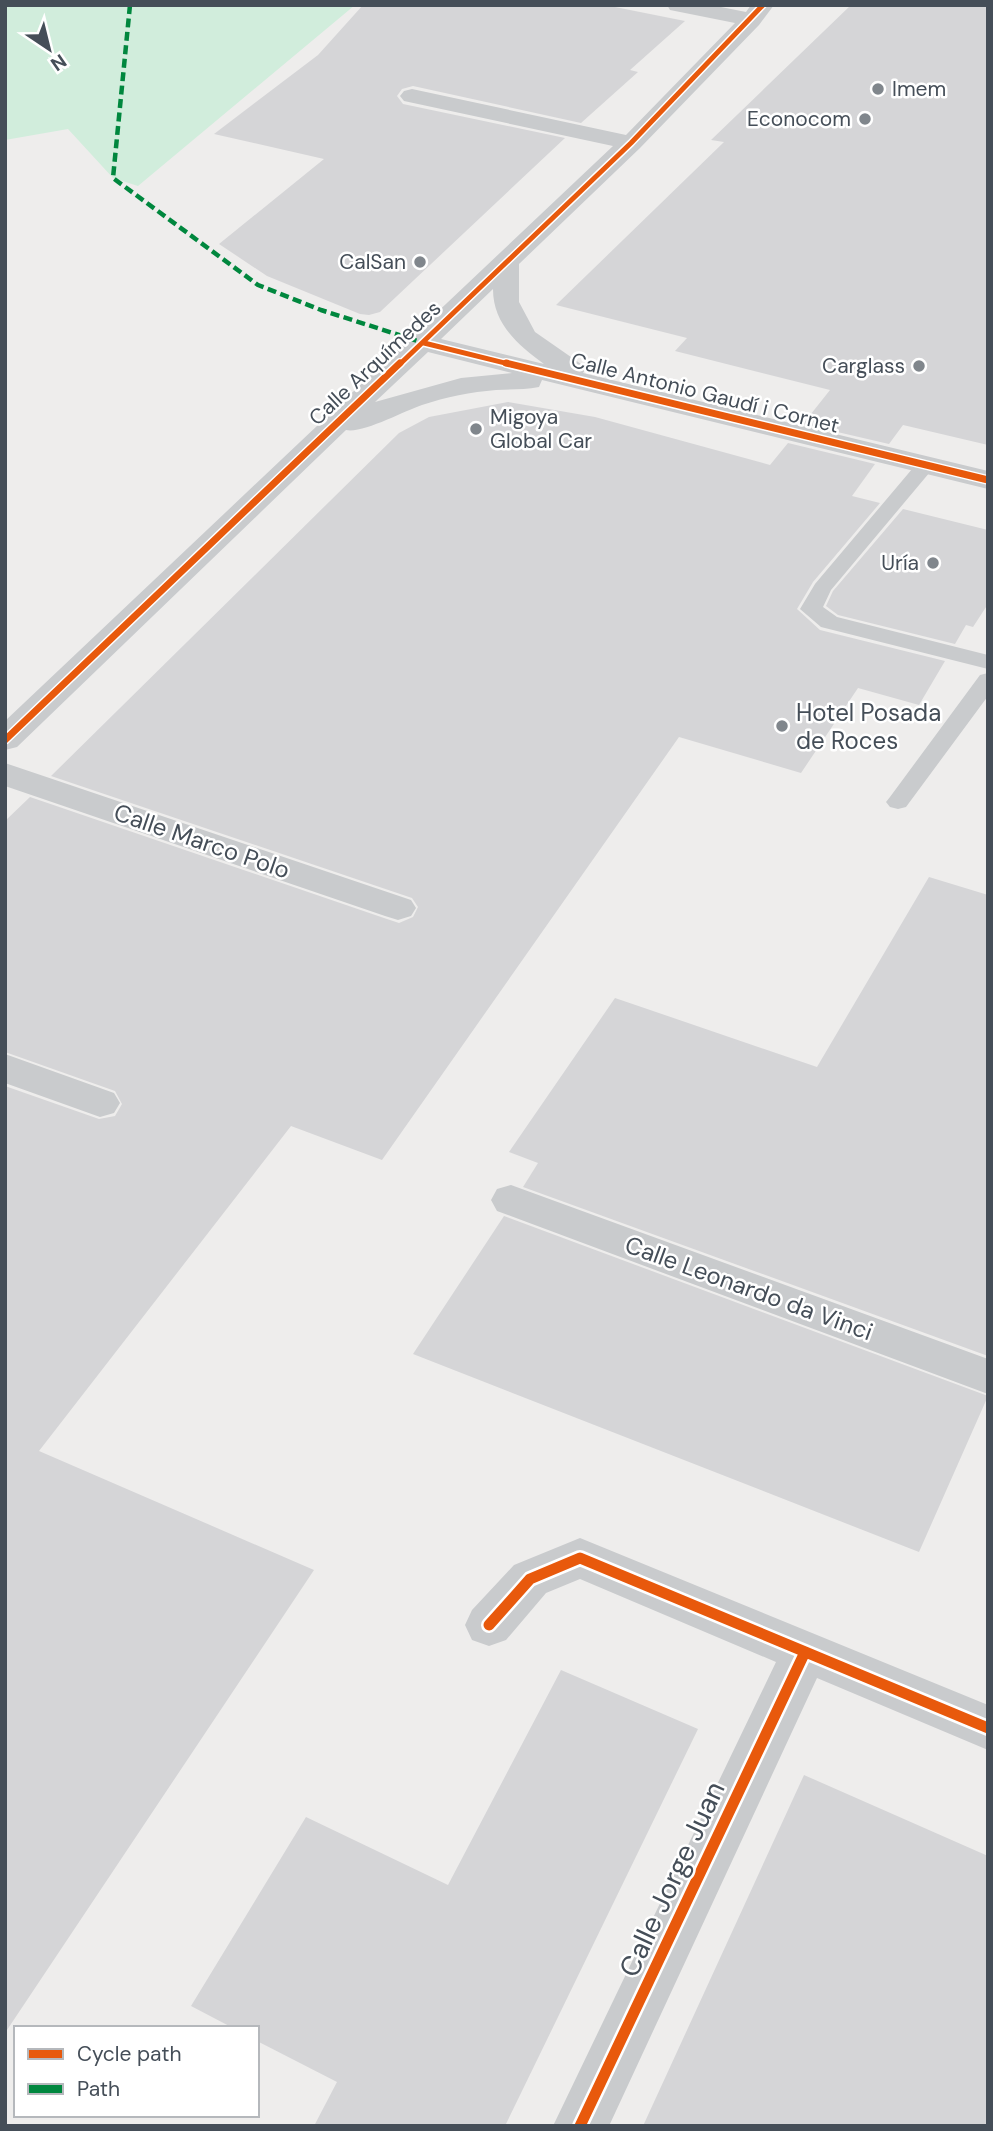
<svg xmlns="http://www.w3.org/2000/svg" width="993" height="2131" font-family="'DM Sans',sans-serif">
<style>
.green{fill:#d1eddc}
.building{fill:#d5d5d7}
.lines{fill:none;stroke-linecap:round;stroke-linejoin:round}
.lane{fill:#c9cbcd;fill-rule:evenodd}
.street{fill:#c9cbcd;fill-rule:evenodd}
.quiet{stroke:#00873e;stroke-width:4.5;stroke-dasharray:9 4.5;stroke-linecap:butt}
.cycleway-far2-casing{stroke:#fff;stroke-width:8}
.cycleway-far1-casing{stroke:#fff;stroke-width:10}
.cycleway-casing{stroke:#fff;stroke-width:16}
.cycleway-far2{stroke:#e8590c;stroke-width:5}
.cycleway-far1{stroke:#e8590c;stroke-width:7}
.cycleway{stroke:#e8590c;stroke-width:11}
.poi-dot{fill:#80868c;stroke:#fff;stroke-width:2.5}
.labels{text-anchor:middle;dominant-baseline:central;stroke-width:5;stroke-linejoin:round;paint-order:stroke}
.far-poi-label{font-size:21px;fill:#454e58;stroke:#fff;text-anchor:end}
.far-street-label{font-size:21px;fill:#454e58;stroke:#fff}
.poi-label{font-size:24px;fill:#454e58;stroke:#fff;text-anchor:start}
.street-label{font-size:24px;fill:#454e58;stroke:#fff}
.near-street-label{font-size:28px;fill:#454e58;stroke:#fff}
</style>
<rect width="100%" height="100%" fill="#eeedec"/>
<!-- green -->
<path class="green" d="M5 5H355L138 186 113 178 68 129 5 140Z"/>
<!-- building -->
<path class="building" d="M363 5H605L685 21 630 70 638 72 581 123 413 86 402 89 397 96 403 104 565 138 380 312 369 315 360 314 267 276 219 244 324 159 214 134 318 55Z
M851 5H988V445L903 425 889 444 803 424 830 390 675 351 687 338 556 305 724 142 711 140Z
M508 402 595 417 770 465 788 443 875 464 852 496 880 503 813 582 797 609 820 630 945 661 919 705 858 688 801 773 679 737 382 1160 291 1126 39 1451 314 1570 5 2033V1086L99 1119 115 1116 122 1104 115 1091 5 1052V821L30 797 384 918 399 923 413 917 418 907 412 898 51 776 399 433 429 417Z
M903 509 988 530V604L973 627 966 625 955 644 838 615 826 606 833 591Z
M929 877 988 895V1356L523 1187 538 1163 509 1152 615 998 817 1067Z
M504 1216 988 1396 919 1552 413 1354Z
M561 1670 698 1729 505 2126H314L337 2082 257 2041V2028H233L191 2006 306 1817 448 1885Z
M804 1775 988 1856V2126H643Z"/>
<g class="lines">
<!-- lane -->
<path class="lane" d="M925 460 932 462 935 466 831 590 823 607 837 617 988 655V669L821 627 800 609 815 584 918 462Z
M988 673V696L906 807 898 809 890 807 886 802 890 797 980 675Z"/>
<!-- street -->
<path class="street" d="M667 5H711L746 12 751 5H774L759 25 640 148 519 264V302L535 332 581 364 585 370 583 373 988 471V489L542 380 539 387C525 390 510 389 496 390 471 392 446 397 422 405 404 411 362 434 346 430L17 747 5 750V721L613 146 404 101 400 96 404 91 412 89 626 135 735 23 670 10ZM493 289C493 324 518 345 544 364L441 339ZM428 352 512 373 461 378 375 402Z
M5 763 411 900 416 908 411 916 398 920 385 916 5 786Z
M5 1054 114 1093 120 1103 114 1113 100 1117 5 1083Z
M511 1185 988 1359V1394L497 1211 491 1200 497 1189Z
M580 1538 988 1705V1750L817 1678 609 2126H553L776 1662 580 1579 546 1593 506 1640 489 1646 472 1640 465 1625 472 1610 514 1565Z"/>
<!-- quiet -->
<path class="quiet" d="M130 5 113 178 258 285 321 310 424 343"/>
<defs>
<path id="cycleway-far2" d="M424 343 513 365
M399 365 631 143 763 5"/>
<path id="cycleway-far1" d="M506 363 988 480
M5 740 400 363"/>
<path id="cycleway" d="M489 1625 530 1579 580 1558 988 1728
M580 2126 805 1652"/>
</defs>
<!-- cycleway-far2 casing -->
<use href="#cycleway-far2" class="cycleway-far2-casing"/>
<!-- cycleway-far1 casing -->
<use href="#cycleway-far1" class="cycleway-far1-casing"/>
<!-- cycleway casing -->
<use href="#cycleway" class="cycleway-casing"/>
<!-- cycleway-far2 -->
<use href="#cycleway-far2" class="cycleway-far2"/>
<!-- cycleway-far1 -->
<use href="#cycleway-far1" class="cycleway-far1"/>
<!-- cycleway -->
<use href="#cycleway" class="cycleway"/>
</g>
<!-- markers -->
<g class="poi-dot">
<circle cx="878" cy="89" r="7"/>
<circle cx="865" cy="119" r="7"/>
<circle cx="420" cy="262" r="7"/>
<circle cx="919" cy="366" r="7"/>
<circle cx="476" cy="429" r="7"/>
<circle cx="933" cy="563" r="7"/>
<circle cx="782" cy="726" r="7"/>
</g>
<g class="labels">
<!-- far-poi labels -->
<g class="far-poi-label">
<text x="892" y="89" text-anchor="start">Imem</text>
<text x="851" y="119">Econocom</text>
<text x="406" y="262">CalSan</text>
<text x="905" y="366">Carglass</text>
<text x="490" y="417" text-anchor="start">Migoya<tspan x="490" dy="24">Global Car</tspan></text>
<text x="919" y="563">Uría</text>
</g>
<!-- far-street labels -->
<g class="far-street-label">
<text transform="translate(375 363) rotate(-43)">Calle Arquímedes</text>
<text transform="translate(705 393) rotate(14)">Calle Antonio Gaudí i Cornet</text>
</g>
<!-- poi labels -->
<g class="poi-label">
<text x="796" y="712">Hotel Posada<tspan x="796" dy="28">de Roces</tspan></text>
</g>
<!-- street labels -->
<g class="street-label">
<text transform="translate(202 841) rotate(19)">Calle Marco Polo</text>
<text transform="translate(749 1288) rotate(20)">Calle Leonardo da Vinci</text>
</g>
<!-- near-street labels -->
<g class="near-street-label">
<text transform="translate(672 1879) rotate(-65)">Calle Jorge Juan</text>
</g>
</g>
<!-- border -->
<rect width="993" height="2131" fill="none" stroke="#454e58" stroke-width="14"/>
<!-- legend -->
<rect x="14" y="2026" width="245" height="91" fill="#ffffff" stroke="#b5b8bc" stroke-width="2"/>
<rect x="28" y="2049" width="35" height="10" fill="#e8590c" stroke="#b5b8bc" stroke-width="2"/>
<text x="77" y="2061" font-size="21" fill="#454e58">Cycle path</text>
<rect x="28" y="2084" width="35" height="10" fill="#00873e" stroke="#b5b8bc" stroke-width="2"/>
<text x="77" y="2096" font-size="21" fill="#454e58">Path</text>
<!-- north arrow -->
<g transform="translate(49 49) rotate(145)" stroke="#ffffff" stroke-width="5" paint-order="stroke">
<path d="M0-5L12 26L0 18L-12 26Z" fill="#454e58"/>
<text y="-10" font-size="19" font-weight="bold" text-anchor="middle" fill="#454e58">N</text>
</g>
</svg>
